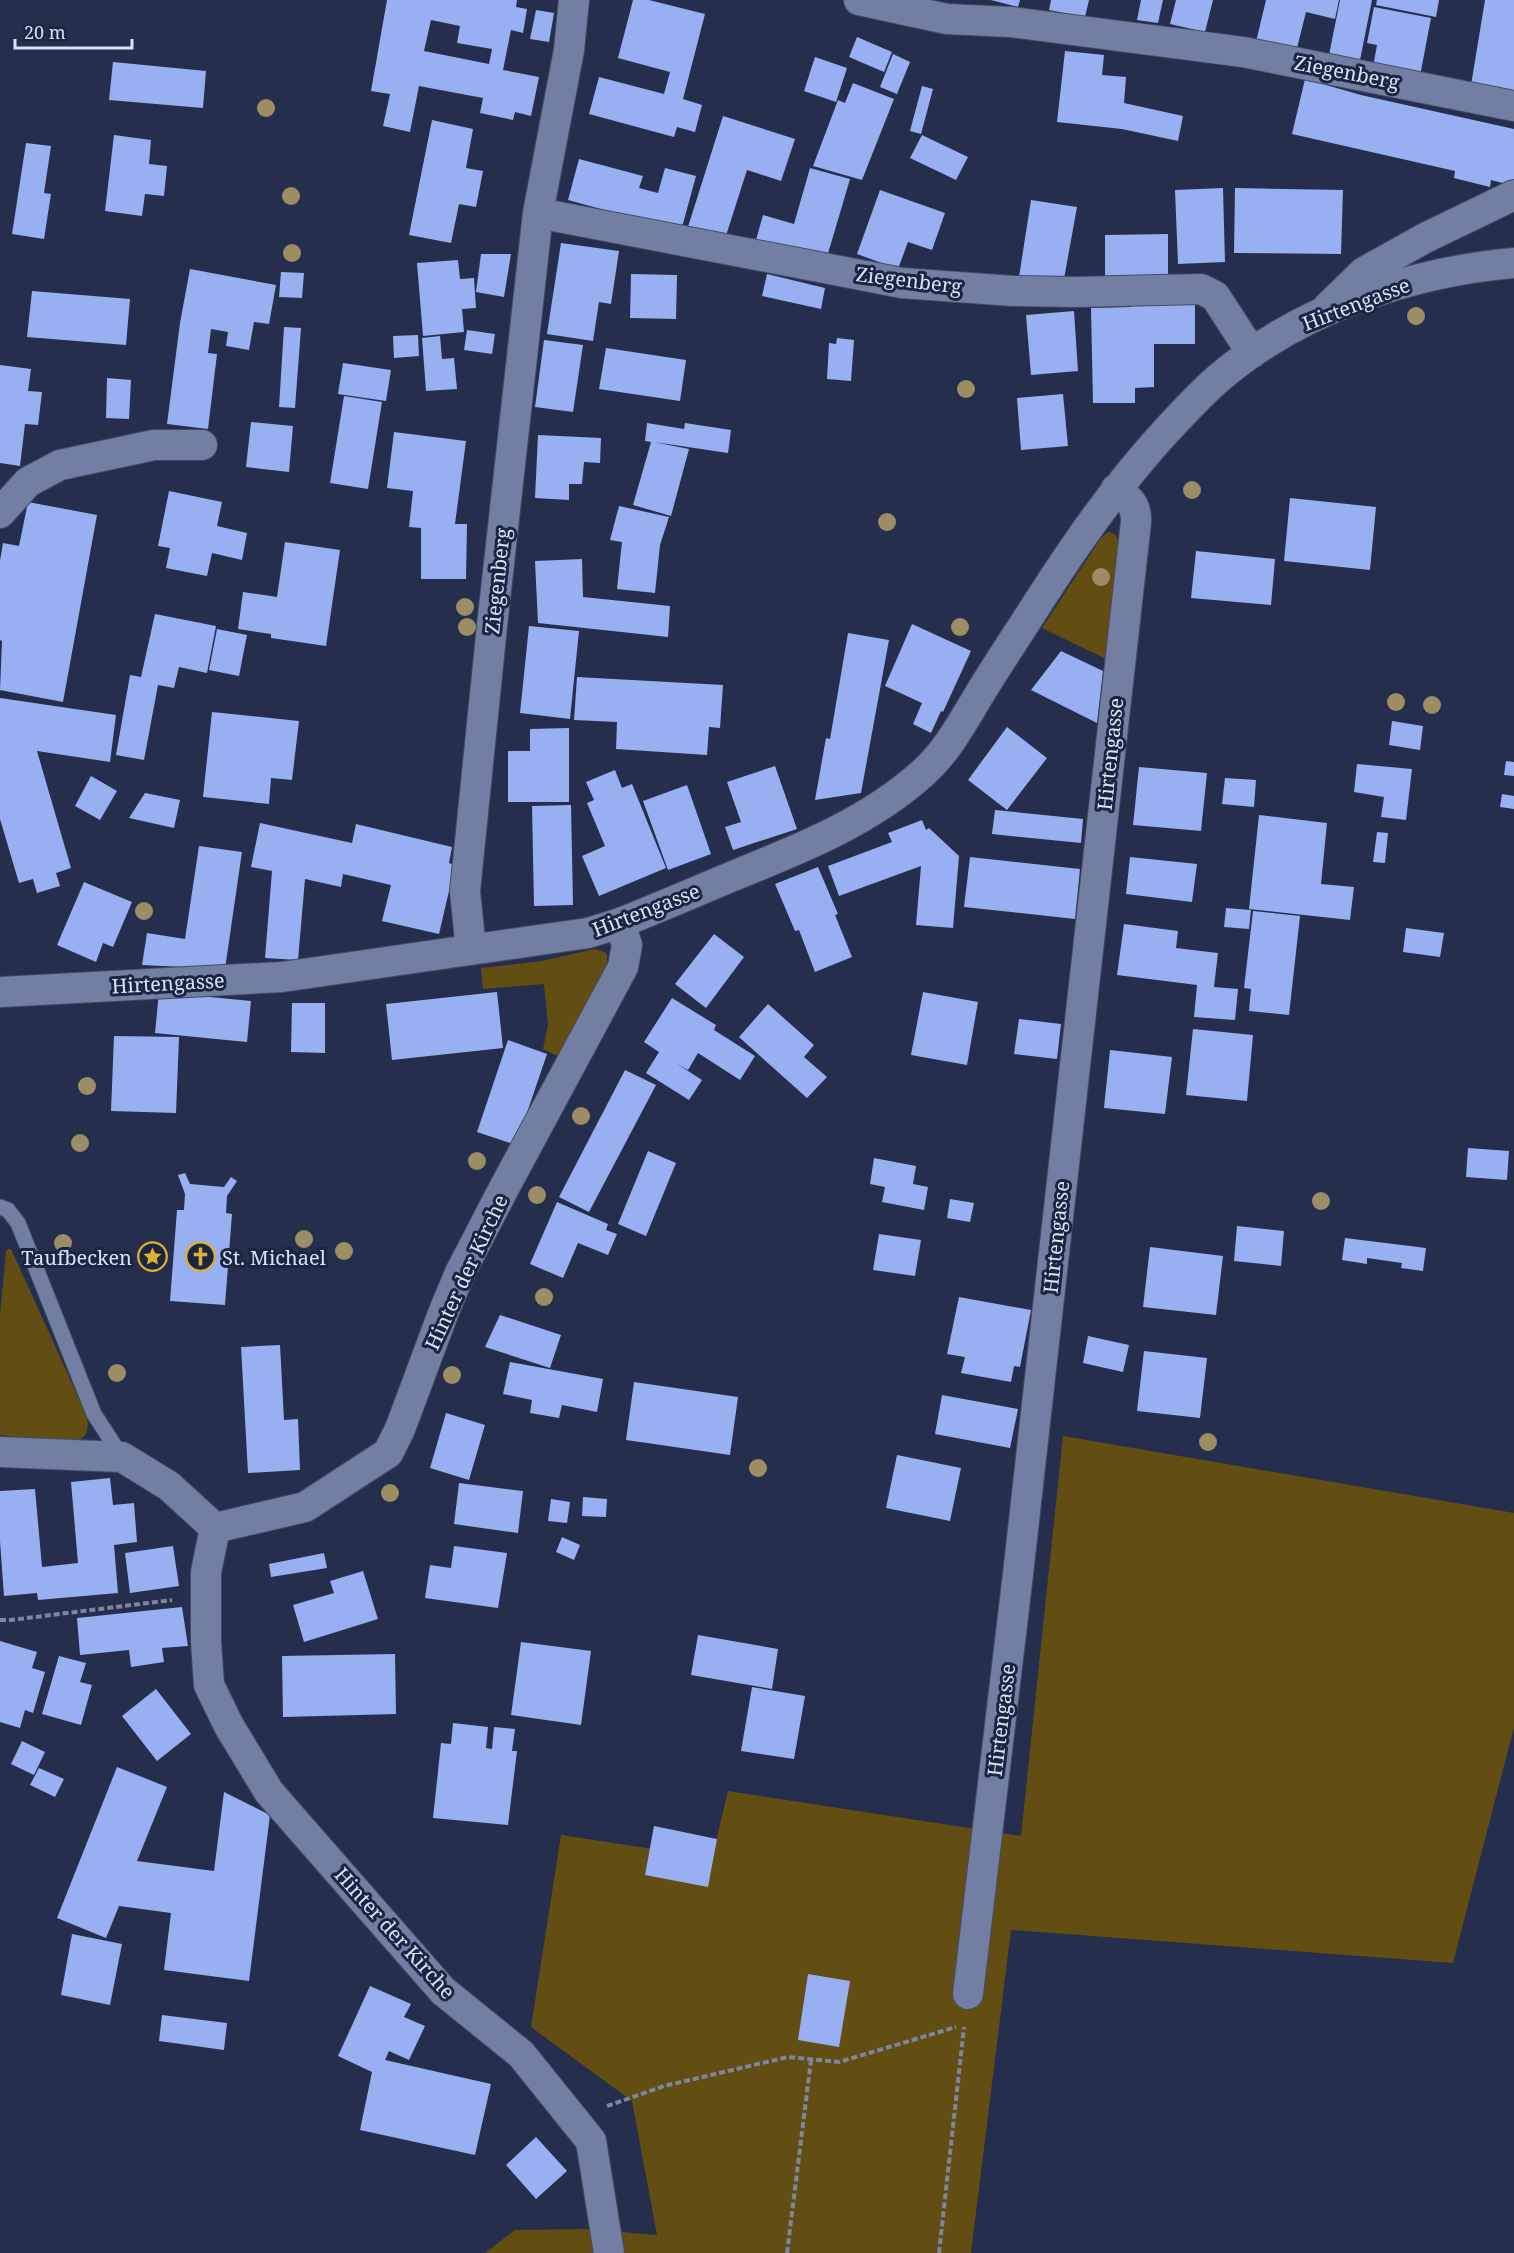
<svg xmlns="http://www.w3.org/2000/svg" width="1514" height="2253" font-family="'Noto Serif',serif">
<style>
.green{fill:#624e12}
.building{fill:#98aff2;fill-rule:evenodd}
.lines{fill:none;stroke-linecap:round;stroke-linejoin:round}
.service-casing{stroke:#434b64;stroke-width:17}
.minor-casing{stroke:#434b64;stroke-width:32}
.path{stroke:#7e869f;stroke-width:4;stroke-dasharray:6 3;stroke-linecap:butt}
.service{stroke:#737fa2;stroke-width:15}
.minor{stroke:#737fa2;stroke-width:30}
.tree{fill:#9c8d64}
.labels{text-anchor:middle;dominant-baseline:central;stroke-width:6;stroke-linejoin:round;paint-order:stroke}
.street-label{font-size:20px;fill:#dae2f5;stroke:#1b2441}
.poi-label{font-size:20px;fill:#dae2f5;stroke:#1b2441;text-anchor:end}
</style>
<rect width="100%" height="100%" fill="#252e4c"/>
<!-- green -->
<path class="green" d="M1108 532C1118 533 1119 541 1118 549L1106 659 1042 628 1101 538Z
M595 949 605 952 607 956V967L560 1057 543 1049 548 1025 544 984 483 989 481 968 542 961Z
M8 1249H11L86 1414C90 1429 88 1439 71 1443L0 1435V1316L6 1251Z
M1063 1436 1514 1513V1727L1453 1963 1011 1930 971 2253H485L515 2230 586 2229 657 2235 632 2101 531 2027 561 1835 712 1858 728 1791 1021 1836Z"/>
<!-- building -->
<path class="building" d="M387 0H517L516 7 527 9 523 33 511 30 503 70 539 77 531 116 515 112 513 120 480 113 483 98 419 86 410 132 383 126 390 94 371 91ZM431 20 460 26 457 43 492 49 489 64 424 51Z
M633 0H649L705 14 683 99 702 105 695 132 677 127 674 137 589 114 599 77 664 94 670 72 618 58Z
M991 0H1020L1018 7Z
M1051 0H1089L1085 17 1049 10Z
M1141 0H1163L1158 23 1137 20Z
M1176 0H1213L1205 32 1170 24Z
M1266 0H1339L1335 19 1306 12 1296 52 1256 42Z
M1340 0H1372L1359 65 1328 60Z
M1377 0H1439L1436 17 1376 5Z
M1485 0H1514V91L1471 85Z
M1374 7 1431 18 1420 76 1373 67 1377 45 1367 43Z
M536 10 554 13 549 42 530 39Z
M857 37 892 52 884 72 849 57Z
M1065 51 1104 55 1102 75 1126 77 1124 103 1183 116 1178 141 1122 129 1057 122Z
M893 54 910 62 897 94 880 87Z
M815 57 847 68 836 102 804 91Z
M113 62 206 71 203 108 109 100Z
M1305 79 1361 95 1514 129V186L1491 180 1490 187 1454 178 1455 171 1292 134Z
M853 83 894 99 862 180 813 166 838 100 845 103Z
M922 86 933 89 921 134 910 131Z
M723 116 795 139 781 181 747 170 724 242 687 230Z
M432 120 473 129 466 168 483 171 476 207 459 204 451 243 409 235Z
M114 135 151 140 149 164 167 166 164 196 145 194 142 216 105 211Z
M922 135 968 157 956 180 910 158Z
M26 143 51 146 44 193 51 194 44 239 12 234Z
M579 159 643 176 639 188 658 193 665 168 696 176 681 231 568 200Z
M810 168 850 179 824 267 754 247 763 215 794 224Z
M1223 188 1225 262 1178 264 1175 190Z
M1235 188 1343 190 1341 254 1234 253Z
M880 190 945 213 932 250 908 242 898 269 857 254Z
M1031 200 1077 207 1064 279 1019 277Z
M1168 234V276H1105V235Z
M561 243 619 251 611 304 599 302 593 341 547 334Z
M481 254H511L504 297 476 292Z
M458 260 460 279 474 278 476 308 462 309 464 332 423 336 417 263Z
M190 269 276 285 269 324 254 322 249 350 226 346 228 332 211 329 208 353 217 354 208 429 167 424 180 323Z
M281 272 304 273 302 298 279 297Z
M631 274 677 275 676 319 630 318Z
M767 274 825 288 821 309 762 296Z
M32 291 130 299 126 345 27 337Z
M1195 299V344H1154V387L1135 388V403H1093L1091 308 1131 307V300Z
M1074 311 1078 371 1031 375 1026 315Z
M284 327 301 328 295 408 279 407Z
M467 330 495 334 492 354 464 350Z
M418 335 419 356 394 358 393 336Z
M440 336 442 359 454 358 457 389 426 391 422 338Z
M837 338 854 340 851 381 827 379 829 343 836 344Z
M544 340 583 345 573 412 535 407Z
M606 348 686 360 680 401 599 389Z
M343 363 391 370 386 401 338 394Z
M0 365 31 369 28 391 42 392 38 425 25 424 20 466 0 463Z
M107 378 131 380 129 419 106 418Z
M1063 394 1068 446 1021 450 1017 398Z
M344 396 382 402 368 489 330 483Z
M251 422 293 426 289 472 246 467Z
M647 423 684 429 685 423 731 430 728 453 654 442 689 449 671 516 633 505 651 442 645 441Z
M394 432 466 441 455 524H467L466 579H421V528L409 527 413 491 387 488Z
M538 435 601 438 600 463 584 462 582 484H569V500L535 498Z
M169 491 222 502 217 526 247 533 242 560 212 553 207 576 166 568 170 548 158 546Z
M1290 498 1376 507 1370 570 1284 561Z
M28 502 97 515 63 702 0 690 2 641 0 640V561L3 543 19 546Z
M619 506 669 517 660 545 655 593 617 589 622 542 610 540Z
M285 542 340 550 326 646 271 638V634L238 629 243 592 277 597Z
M1196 551 1275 559 1271 605 1191 598Z
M582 559 583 597 670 606 668 637 538 623 535 561Z
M155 614 216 626 207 673 179 667 174 688 158 685 144 760 116 755 130 675 141 677Z
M912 624 971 651 943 712 941 711 931 733 913 724 922 703 885 686Z
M529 626 579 631 570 719 520 713Z
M217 629 247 635 239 676 209 670Z
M848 633 889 640 861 793 815 800 826 738 830 739Z
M1061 651 1103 671 1097 723 1031 690Z
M577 677 723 685 720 728 709 727 707 755 616 749 617 722 574 720Z
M0 698 116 715 110 762 37 751 71 868 56 873 60 886 37 893 33 879 19 883 0 819Z
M212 712 299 721 292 780 271 778 269 804 203 797Z
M1392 721 1423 726 1420 750 1389 745Z
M1007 727 1047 758 1007 810 968 780Z
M569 728V802H508V751H530V729Z
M1506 761 1514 762V776L1504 775Z
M1357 764 1412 769 1406 820 1381 817 1384 797 1354 792Z
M775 766 797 829 733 850 725 827 741 822 727 782Z
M1139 767 1207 773 1201 831 1133 825Z
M615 770 622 788 632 784 666 868 599 896 582 856 605 846 587 803 594 800 586 782Z
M91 776 117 791 100 820 75 806Z
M1225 778 1256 780 1254 807 1222 804Z
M687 785 711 854 668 870 643 801Z
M145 793 180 800 174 828 129 818Z
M1502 794 1514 796V809L1500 807Z
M571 805 573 905 534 906 532 806Z
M995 810 1083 819 1081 843 992 834Z
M1259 815 1327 823 1321 884 1354 887 1350 920 1249 909Z
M922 820 926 830 929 828 959 856 953 928 916 925 921 866 839 896 828 866 892 842 888 833Z
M260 823 352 843 356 824 452 847 449 863 455 865 439 934 382 921 391 885 343 874 341 887 305 879 298 960 265 958 272 871 251 867Z
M1377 832 1388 833 1385 863 1373 862Z
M199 846 242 852 225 969 142 965 147 933 185 939Z
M970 857 1080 869 1075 919 964 907Z
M1130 857 1197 864 1192 902 1126 894Z
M818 867 838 914 835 915 852 957 815 972 799 930 795 931 775 884Z
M84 882 132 902 113 947 103 943 96 962 57 945Z
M1226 908 1251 910 1249 929 1224 927Z
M1253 911 1300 916 1289 1015 1249 1011 1251 989 1244 988Z
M1124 924 1178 931 1176 948 1218 953 1214 987 1238 989 1235 1020 1194 1017 1197 985 1117 975Z
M1406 928 1444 933 1440 957 1403 952Z
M714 934 744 957 706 1008 675 984Z
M159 992 251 1001 247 1042 155 1033Z
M497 992 503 1048 392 1060 386 1004Z
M923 992 978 1002 967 1065 911 1055Z
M672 998 716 1025 714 1030 755 1056 740 1080 698 1053 688 1070 676 1063 702 1080 689 1100 646 1073 659 1052 644 1042Z
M292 1003H325V1053L291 1052Z
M768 1004 814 1045 804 1057 827 1077 807 1098 739 1037Z
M1019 1019 1061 1024 1057 1059 1014 1054Z
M1193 1029 1253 1035 1247 1101 1186 1095Z
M114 1036 179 1037 176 1113 111 1111Z
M508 1040 547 1054 516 1145 477 1132Z
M1110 1050 1172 1057 1165 1114 1104 1108Z
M625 1070 656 1085 589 1212 559 1197Z
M1468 1148 1509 1151 1507 1180 1466 1177Z
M648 1151 676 1163 646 1236 618 1224Z
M874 1158 916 1166 913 1184 928 1187 924 1210 882 1202 885 1187 870 1184Z
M185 1173 190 1184 224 1187 231 1177 237 1181 227 1196 226 1213 232 1214 225 1305 170 1301 177 1210H184L185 1194 178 1175Z
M950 1199 974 1203 970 1222 947 1218Z
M557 1202 608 1224 606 1230 617 1234 608 1255 578 1243 563 1278 530 1264Z
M1237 1226 1284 1231 1281 1266 1234 1261Z
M879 1234 921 1240 915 1276 873 1270Z
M1345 1238 1426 1248 1423 1271 1401 1268 1402 1263 1367 1258V1264L1342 1260Z
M1150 1247 1223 1256 1216 1315 1143 1307Z
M959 1297 1031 1310 1020 1367 1014 1366 1011 1382 961 1373 965 1357 947 1354Z
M500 1315 561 1335 550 1368 485 1347Z
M1088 1336 1129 1345 1123 1372 1083 1363Z
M280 1345 284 1420 298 1419 300 1470 248 1473 241 1347Z
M1144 1351 1207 1358 1200 1418 1137 1411Z
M510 1362 603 1379 597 1412 562 1405 559 1418 530 1413 532 1400 503 1394Z
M634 1382 738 1397 730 1455 626 1440Z
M942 1395 1018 1409 1010 1448 935 1434Z
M446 1413 485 1425 469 1480 430 1468Z
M897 1455 961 1468 950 1521 886 1508Z
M110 1478 113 1505 134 1503 137 1542 114 1545 118 1593 38 1600 37 1593 4 1596 0 1541V1491L35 1489 42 1567 78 1563 71 1482Z
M459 1483 523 1491 518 1533 454 1524Z
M583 1497 607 1499 606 1517 582 1516Z
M551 1499 570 1502 567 1523 548 1521Z
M562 1537 580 1545 574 1560 556 1552Z
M173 1546 179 1586 130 1593 125 1553Z
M454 1546 507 1553 498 1608 425 1598 430 1565 451 1568Z
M324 1553 327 1568 271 1577 269 1564Z
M363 1571 378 1619 304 1642 293 1605 334 1593 330 1581Z
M182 1607 188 1646 162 1648 164 1662 131 1667 129 1650 80 1655 77 1618Z
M698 1635 778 1649 772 1689 691 1675Z
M0 1641 37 1652 32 1668 45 1672 33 1713 25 1710 20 1728 0 1722Z
M521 1642 591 1651 581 1725 511 1715Z
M395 1654 396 1714 283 1717 282 1656Z
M59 1656 86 1663 80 1682 92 1685 81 1725 42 1714Z
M752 1687 805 1696 794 1759 741 1751Z
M156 1689 191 1734 157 1761 122 1716Z
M453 1723 488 1727 486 1748 492 1749 494 1727 515 1729 512 1751H517L508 1825 433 1818 441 1743 451 1744Z
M22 1741 45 1752 34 1775 11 1764Z
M117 1767 167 1787 137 1861 214 1871 224 1792 270 1815 249 1981 164 1970 171 1913 119 1906 106 1938 57 1918Z
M39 1768 64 1779 55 1797 30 1785Z
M654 1826 717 1839 708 1887 645 1875Z
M72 1934 122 1944 110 2005 61 1995Z
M808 1974 850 1981 839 2047 798 2040Z
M370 1986 411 2004 404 2017 425 2026 409 2060 389 2051 385 2060 491 2084 475 2155 360 2130 372 2072 338 2056Z
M162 2015 227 2023 224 2050 159 2041Z
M536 2137 567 2171 536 2199 506 2165Z"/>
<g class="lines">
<defs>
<path id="service" d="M0 1207 8 1210 18 1223 94 1414 122 1457"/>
<path id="minor" d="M859 0 947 19 1011 22 1243 52 1514 106
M538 213 902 283 1013 291 1077 292 1201 289 1215 296 1252 353
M1328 307 1364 272 1425 238 1514 195
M0 513 28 482 60 465 154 445H202
M471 950 465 891 492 626 538 213 569 50 574 0
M0 992 282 977 588 933 620 923C658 908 695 892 733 876 800 849 871 821 925 771 948 750 963 721 979 695 996 667 1014 640 1032 612 1074 546 1114 488 1167 430 1184 412 1201 393 1220 377 1300 309 1410 272 1514 263
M0 1452 122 1457 169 1486 215 1528 206 1572V1642L209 1685 229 1726 269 1792 443 1991 521 2054 591 2141 609 2253
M215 1528 305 1507 388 1453 400 1429 444 1311 460 1273 503 1190 623 967 627 945 620 923
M968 1994 1018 1574 1136 522C1137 505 1129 499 1116 489"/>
</defs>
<!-- service casing -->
<use href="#service" class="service-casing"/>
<!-- minor casing -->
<use href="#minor" class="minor-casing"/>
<!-- path -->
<path class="path" d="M0 1620H11L172 1600
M607 2106 664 2086 788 2057 839 2062 956 2027
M787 2253 811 2060
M939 2253 964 2027"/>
<!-- service -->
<use href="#service" class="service"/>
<!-- minor -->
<use href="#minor" class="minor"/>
</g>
<!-- trees -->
<g class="tree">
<circle cx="266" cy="108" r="9"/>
<circle cx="291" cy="196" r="9"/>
<circle cx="292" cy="253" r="9"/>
<circle cx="1416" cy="316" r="9"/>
<circle cx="966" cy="389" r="9"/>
<circle cx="1192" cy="490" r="9"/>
<circle cx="887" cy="522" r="9"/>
<circle cx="1101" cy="577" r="9"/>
<circle cx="465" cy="607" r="9"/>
<circle cx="467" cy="627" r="9"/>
<circle cx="960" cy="627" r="9"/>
<circle cx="1396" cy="702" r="9"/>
<circle cx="1432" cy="705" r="9"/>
<circle cx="144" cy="911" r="9"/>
<circle cx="87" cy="1086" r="9"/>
<circle cx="581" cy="1116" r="9"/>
<circle cx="80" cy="1143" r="9"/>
<circle cx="477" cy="1161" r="9"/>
<circle cx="537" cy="1195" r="9"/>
<circle cx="1321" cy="1201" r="9"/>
<circle cx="304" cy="1239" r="9"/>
<circle cx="63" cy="1243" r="9"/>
<circle cx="344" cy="1251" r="9"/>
<circle cx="544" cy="1297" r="9"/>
<circle cx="117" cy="1373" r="9"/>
<circle cx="452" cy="1375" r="9"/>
<circle cx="1208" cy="1442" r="9"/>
<circle cx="758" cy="1468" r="9"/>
<circle cx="390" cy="1493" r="9"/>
</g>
<!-- icons -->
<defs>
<symbol id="sight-ring" viewBox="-11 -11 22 22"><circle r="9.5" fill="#1b2441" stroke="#dcb233" stroke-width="1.5"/><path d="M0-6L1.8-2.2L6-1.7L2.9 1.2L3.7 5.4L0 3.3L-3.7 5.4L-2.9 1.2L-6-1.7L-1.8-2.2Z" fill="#dcb233"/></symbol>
<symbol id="church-ring" viewBox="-11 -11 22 22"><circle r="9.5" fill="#1b2441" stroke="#dcb233" stroke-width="1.5"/><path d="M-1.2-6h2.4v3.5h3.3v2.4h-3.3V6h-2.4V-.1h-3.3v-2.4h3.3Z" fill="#dcb233"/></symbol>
</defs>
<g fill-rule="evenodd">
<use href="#sight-ring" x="136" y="1240" width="33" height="33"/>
<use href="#church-ring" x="184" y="1240" width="33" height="33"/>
</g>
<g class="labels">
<!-- street labels -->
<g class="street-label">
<text transform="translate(1347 72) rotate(11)">Ziegenberg</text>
<text transform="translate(909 280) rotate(7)">Ziegenberg</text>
<text transform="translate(1356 304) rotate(-21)">Hirtengasse</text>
<text transform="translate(497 581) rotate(-84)">Ziegenberg</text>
<text transform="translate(1110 754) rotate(-84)">Hirtengasse</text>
<text transform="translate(646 910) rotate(-21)">Hirtengasse</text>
<text transform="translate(168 983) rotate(-3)">Hirtengasse</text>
<text transform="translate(1056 1237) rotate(-84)">Hirtengasse</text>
<text transform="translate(466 1272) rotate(-65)">Hinter der Kirche</text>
<text transform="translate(1001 1720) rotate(-83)">Hirtengasse</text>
<text transform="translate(395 1933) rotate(48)">Hinter der Kirche</text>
</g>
<!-- poi labels -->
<g class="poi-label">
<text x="132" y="1257">Taufbecken</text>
<text x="222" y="1257" text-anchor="start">St. Michael</text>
</g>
</g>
<!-- scale -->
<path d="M15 39v9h117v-9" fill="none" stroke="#dae2f5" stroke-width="3"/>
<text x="24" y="39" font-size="18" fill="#dae2f5" stroke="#1b2441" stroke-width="4.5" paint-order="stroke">20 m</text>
</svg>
